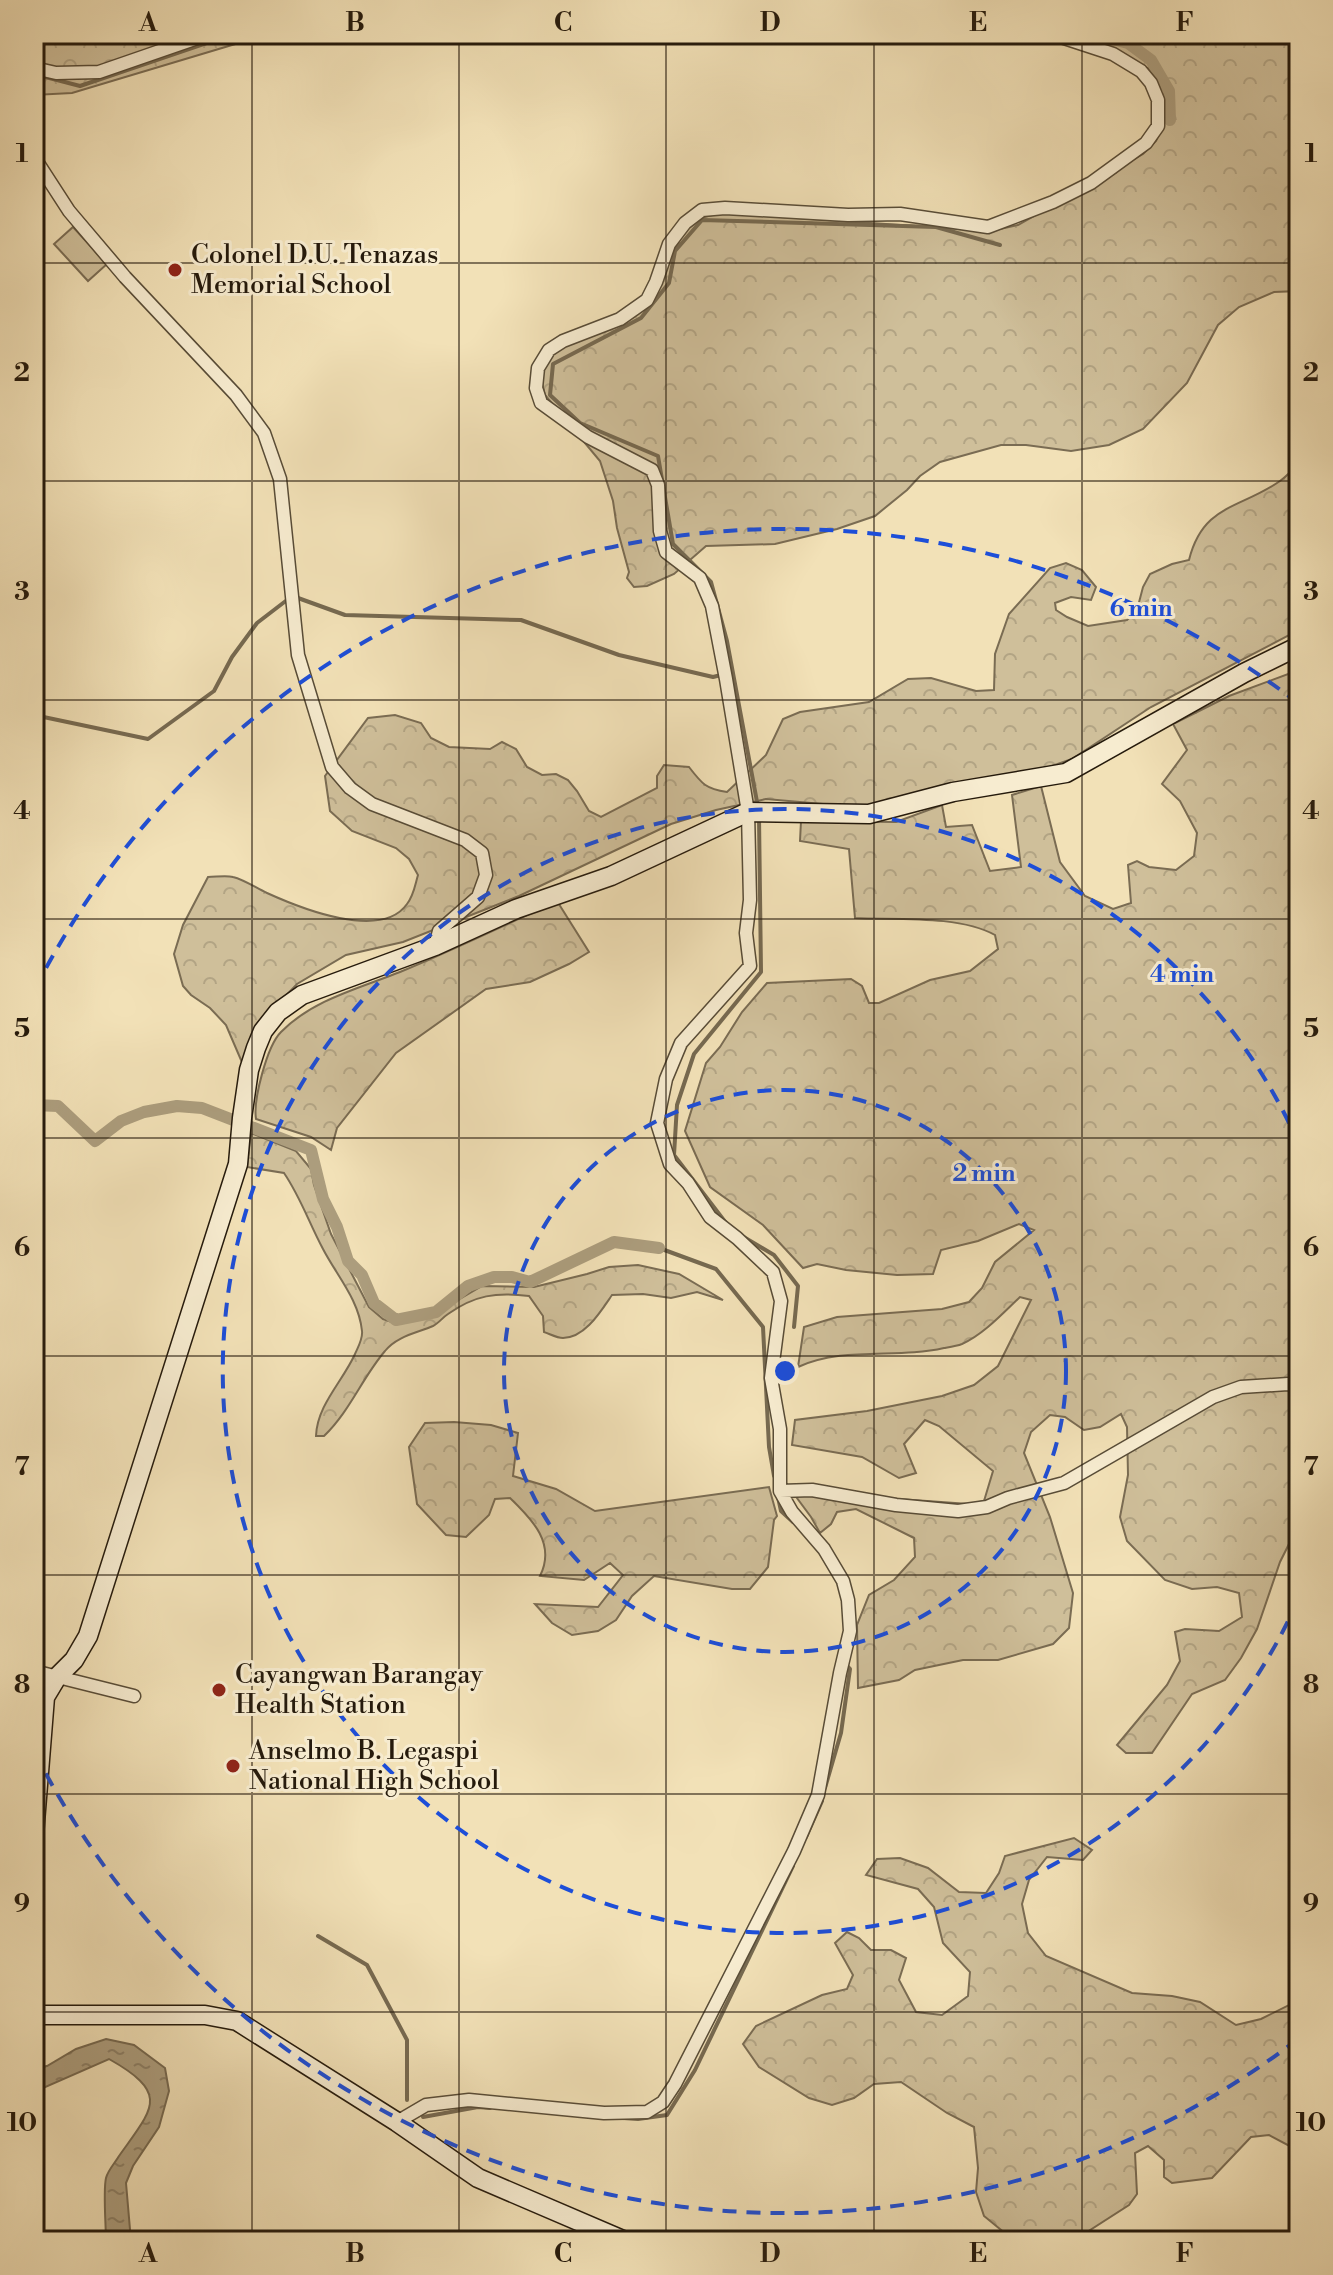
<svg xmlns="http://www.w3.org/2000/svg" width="1333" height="2275" font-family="'Libre Bodoni',serif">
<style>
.green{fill:#cfbf9a;stroke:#7a6c53;stroke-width:2}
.forest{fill:url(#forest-crowns);stroke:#7a6c53;stroke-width:2}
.water{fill:url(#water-ripples);stroke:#766950;stroke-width:2}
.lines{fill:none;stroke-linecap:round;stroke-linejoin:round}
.stream{stroke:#766950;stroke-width:4}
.canal{stroke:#ac9d7d;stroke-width:12}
.street-casing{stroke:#584c37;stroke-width:15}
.secondary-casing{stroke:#251a0c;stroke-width:21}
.street{stroke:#f7ecd0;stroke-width:12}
.secondary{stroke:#f7ecd0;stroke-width:18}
.grid{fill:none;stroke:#251a0c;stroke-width:2;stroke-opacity:0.55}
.ring{fill:none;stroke:#1d4ed8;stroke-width:4;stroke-dasharray:14 10}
.poi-dot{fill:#8f2418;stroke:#f7ecd0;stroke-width:3}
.labels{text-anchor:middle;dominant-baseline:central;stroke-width:6;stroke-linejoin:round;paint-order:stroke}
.poi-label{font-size:26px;fill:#251a0c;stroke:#f7ecd0;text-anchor:start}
.centre{fill:#1d4ed8;stroke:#f7ecd0;stroke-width:4}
.ring-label{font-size:24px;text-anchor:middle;font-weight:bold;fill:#1d4ed8;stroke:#f7ecd0;stroke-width:6;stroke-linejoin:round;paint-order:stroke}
.neatline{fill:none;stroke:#251a0c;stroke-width:3}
.grid-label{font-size:26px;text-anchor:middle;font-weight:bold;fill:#251a0c}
</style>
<defs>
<pattern id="forest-crowns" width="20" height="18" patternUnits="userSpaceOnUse" patternTransform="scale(2)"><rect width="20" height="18" fill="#cfbf9a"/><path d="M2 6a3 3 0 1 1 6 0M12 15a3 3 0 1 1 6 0" fill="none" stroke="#b2a484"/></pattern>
<pattern id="water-ripples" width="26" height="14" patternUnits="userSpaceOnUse" patternTransform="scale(2)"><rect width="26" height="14" fill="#ac9d7d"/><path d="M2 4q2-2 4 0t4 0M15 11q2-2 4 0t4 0" fill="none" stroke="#8c7f65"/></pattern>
</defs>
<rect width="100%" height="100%" fill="#f2e1b7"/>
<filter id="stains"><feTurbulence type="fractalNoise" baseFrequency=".0025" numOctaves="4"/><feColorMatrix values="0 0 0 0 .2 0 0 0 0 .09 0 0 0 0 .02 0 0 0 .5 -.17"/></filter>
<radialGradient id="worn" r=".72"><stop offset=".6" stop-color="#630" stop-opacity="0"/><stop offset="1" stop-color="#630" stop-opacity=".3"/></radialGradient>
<!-- green -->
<path class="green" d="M73 227 107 264 88 281 54 244Z"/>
<!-- forest -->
<path class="forest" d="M66 34H261L242 42 72 93 34 95V37L53 38Z
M1069 34H1299V291L1274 292 1239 307 1218 325 1187 383 1143 429 1109 445 1071 451 1026 445H1001L940 462 920 476 907 490 875 516 837 529 775 544 706 546 674 574 647 586 634 587 627 578 629 572 617 528 613 501 600 461 545 395 542 383 543 370 555 351 647 304 686 228 696 219 721 213 991 231 1018 225 1143 154 1156 141 1162 128 1164 91 1150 69Z
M1299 464V630L1151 707 1072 759 1014 779 868 808 766 799 716 810 671 824 519 896 403 942 346 955 297 984 269 1013 244 1067 226 1025 210 1008 191 995 183 986 174 954 183 925 208 877C216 877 226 875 233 877 245 880 256 888 267 893 300 908 381 941 407 904 414 895 415 885 418 875L409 859 396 848 352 831 330 811 325 776 368 718 395 715 421 723 431 738 449 747 490 749 502 742 516 749 527 767 542 775 556 774 568 780 577 791 589 811 601 817 657 788V776L664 765 689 767C702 784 706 789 727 792L766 755 783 719 800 712 869 702 908 679 931 678 976 691 994 690 995 654 1009 614 1050 568 1066 563 1082 570 1096 587 1091 600 1071 597 1055 603 1056 610 1067 617 1088 626 1127 620 1137 610 1143 587 1150 574 1172 564 1189 560C1203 504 1240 509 1280 481 1287 476 1293 469 1299 464Z
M1299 670V1531L1293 1536 1280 1562 1257 1629 1241 1658 1225 1680 1192 1694 1152 1753H1126L1117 1745 1167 1685 1180 1661 1175 1632 1185 1629 1219 1631 1242 1617 1239 1593 1217 1587 1192 1589 1165 1580 1127 1541 1120 1517 1128 1475 1127 1427 1121 1414 1100 1427 1084 1430 1065 1417 1050 1415 1031 1432 1024 1453 1050 1517 1073 1593 1069 1628 1053 1644 998 1660H963L915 1670 899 1680 858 1688 857 1625 869 1595 894 1580 915 1557 914 1538 856 1509 837 1512 831 1524 820 1533 811 1517 794 1494 834 1499 885 1498 969 1504 984 1501 993 1471 939 1426 925 1420 904 1444 916 1473 899 1478 862 1457 792 1445 795 1420 867 1411 942 1396 974 1385 998 1366 1031 1300 1020 1297C1003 1313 984 1334 962 1344 957 1346 950 1347 944 1348 897 1359 844 1346 798 1367L804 1327 837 1317 942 1309 969 1302 982 1288 995 1262 1034 1230 1019 1224 978 1241 941 1250 933 1274 897 1275 846 1270 817 1264 803 1268 763 1225 710 1187 685 1131 706 1063 720 1047 742 1012 767 983 851 979 862 986 869 1003H879L930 980 970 971 998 949 995 935C959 915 896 920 855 918L849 849 800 841 801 821 896 822 942 805 946 827 972 825 990 871 1021 867 1012 795 1041 786 1060 862 1085 896 1113 909 1131 903 1128 865 1137 861 1149 867 1176 870 1194 856 1197 833 1180 801 1162 784 1187 750 1173 724 1229 696Z
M557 901 589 952 569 964 530 982 486 989 396 1053 337 1128 331 1150 311 1137 256 1119C253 1100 267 1046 281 1032 312 1000 360 988 400 972 453 950 505 925 557 901Z
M251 1133 296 1151 311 1169 314 1185 331 1234 369 1307 383 1319 398 1324 427 1318 482 1286 534 1287 587 1274 609 1267 638 1265 679 1274 723 1300 697 1292 671 1298 643 1294 612 1295C601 1311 585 1338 563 1338 557 1338 550 1334 544 1332L543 1316 529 1296C496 1292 475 1295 448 1314 442 1318 439 1323 433 1326 417 1333 397 1336 385 1351 362 1378 350 1411 324 1436H316C317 1405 343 1381 355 1354 358 1347 363 1339 362 1331 359 1300 337 1276 323 1249 309 1223 301 1198 284 1173L247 1167Z
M454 1422 491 1425 518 1433 513 1476 556 1489 595 1511 769 1487 777 1516 774 1520 768 1567 750 1589H732L654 1576 632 1596 616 1620 598 1631 572 1635 552 1623 535 1604 598 1607 623 1575 610 1563 584 1580 540 1576C556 1544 533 1520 510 1498L495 1499 489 1515 466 1537 446 1535 417 1504 409 1447 425 1423Z
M1074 1838 1092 1850 1083 1860 1047 1857 1029 1880 1022 1904 1028 1933 1046 1956 1132 1993 1172 1996 1200 2002 1236 2025 1261 2019 1299 2000V2151L1269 2135 1251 2137 1212 2178 1172 2183 1164 2177V2160L1148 2146 1135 2153 1137 2194 1129 2205 1073 2241H1021L1011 2238 984 2216 976 2192 978 2168 974 2127 947 2113 901 2082 874 2084 854 2098 832 2105 809 2098 759 2067 743 2044 756 2026 822 1995 847 1989 853 1975 835 1943 847 1932 859 1938 871 1950H891L906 1958 899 1980 916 2012 942 2015 968 1996 970 1972 943 1943 934 1907 918 1889 866 1875 877 1859 900 1858 928 1868 959 1892 986 1893 999 1873 1005 1856Z"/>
<!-- water -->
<path class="water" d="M106 2039 134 2045 165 2068 169 2091 159 2127 133 2166 126 2183 131 2241H106C106 2226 103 2191 106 2178 108 2170 115 2163 119 2156 153 2108 171 2094 109 2059L34 2092V2068L47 2066 76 2049Z"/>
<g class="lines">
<!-- stream -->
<path class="stream" d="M34 74 80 86 233 34
M298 598 345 615 521 620 619 655 713 677 721 675
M34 715 148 739 214 691 232 657 257 623 287 600
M758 807 727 641 711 582 673 544 658 456 580 423 550 395 553 364 641 318 669 283 675 251 702 220 936 227 1000 245
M726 1223 674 1155 677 1105 694 1054 761 972 759 817
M742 1236 774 1255 798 1286 794 1327
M659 1248 716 1269 763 1327 769 1447 774 1476
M778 1497 781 1511 793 1522
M825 1788 841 1733 850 1669 846 1665
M806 1837 822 1801
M318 1936 367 1965 407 2040V2100
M423 2117 478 2107 490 2108
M623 2118 638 2119 667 2115 695 2070 793 1866"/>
<!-- canal -->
<path class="canal" d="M1093 34 1128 43 1151 60 1169 91 1170 120
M34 1105 58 1106 95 1141 121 1121 144 1112 177 1106 202 1108 311 1150 323 1199 337 1227 348 1261 362 1275 374 1303 396 1320 436 1312 468 1286 494 1277H512L530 1282 614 1242 659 1248"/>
<defs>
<path id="street" d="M34 68 56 73 99 72 209 34
M34 157 69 211 125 277 236 395 264 433 280 479 298 655 332 767 350 788 372 804 465 840 482 853 486 875 478 897 439 931 435 946
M780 1491 812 1490 896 1505 958 1511 987 1507 1008 1498 1064 1483 1213 1397 1241 1387 1288 1384 1299 1386
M34 1671 134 1696
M397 2122 426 2105 469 2100 604 2113 647 2112 663 2102 675 2084 794 1851 818 1795 840 1673 850 1631 848 1600 843 1581 824 1549 792 1512 780 1491V1429L771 1378 781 1301 773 1272 737 1238 710 1217 688 1183 670 1164 657 1123 666 1079 681 1043 750 966 746 933 750 900 748 812 726 679 712 606 700 578 666 552 660 531 658 485 652 470 588 437 541 403 536 388 538 368 549 350 563 341 620 319 647 300 656 282 669 244 685 223 702 210 725 208 848 215 900 214 988 227 1053 202 1091 183 1146 143 1158 126V100L1151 83 1141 71 1113 54 1052 34"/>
<path id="secondary" d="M34 1835 45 1697 57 1677 74 1660 88 1636 238 1164 242 1118 249 1070 256 1048 263 1031 278 1012 302 995 435 946 516 909 611 876 748 812 869 814 953 792 1066 773 1244 673 1299 646
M34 2015H205L237 2021 397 2122 478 2178 625 2241"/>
</defs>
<!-- street casing -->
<use href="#street" class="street-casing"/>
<!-- secondary casing -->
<use href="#secondary" class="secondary-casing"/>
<!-- street -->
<use href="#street" class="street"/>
<!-- secondary -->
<use href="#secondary" class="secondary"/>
</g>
<!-- grid -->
<path class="grid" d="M252 34V2241M459 34V2241M666 34V2241M874 34V2241M1082 34V2241M34 263H1299M34 481H1299M34 700H1299M34 919H1299M34 1138H1299M34 1356H1299M34 1575H1299M34 1794H1299M34 2012H1299"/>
<!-- distance rings -->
<g class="ring">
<circle cx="785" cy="1371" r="281"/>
<path d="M1298 1600A562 562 0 1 1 1298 1142"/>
<path d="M1298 2039A842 842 0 0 1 35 1753M35 989A842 842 0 0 1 1298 703"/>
</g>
<!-- markers -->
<g class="poi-dot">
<circle cx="175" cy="270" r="8"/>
<circle cx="219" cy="1690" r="8"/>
<circle cx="233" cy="1766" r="8"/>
</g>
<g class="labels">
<!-- poi labels -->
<g class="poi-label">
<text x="191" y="255">Colonel D.U. Tenazas<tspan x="191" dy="30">Memorial School</tspan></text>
<text x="235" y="1675">Cayangwan Barangay<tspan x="235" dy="30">Health Station</tspan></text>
<text x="249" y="1751">Anselmo B. Legaspi<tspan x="249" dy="30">National High School</tspan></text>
</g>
</g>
<circle cx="785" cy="1371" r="12" class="centre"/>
<g class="ring-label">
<text x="1141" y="616">6 min</text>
<text x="1182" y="982">4 min</text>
<text x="984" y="1181">2 min</text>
</g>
<!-- margin -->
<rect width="1333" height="2275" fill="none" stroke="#f2e1b7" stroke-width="88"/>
<rect x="44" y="44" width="1245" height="2187" class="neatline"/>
<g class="grid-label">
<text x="148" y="31">A</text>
<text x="355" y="31">B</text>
<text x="563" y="31">C</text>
<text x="770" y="31">D</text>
<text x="978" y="31">E</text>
<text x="1185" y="31">F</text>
<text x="22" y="162">1</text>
<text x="1311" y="162">1</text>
<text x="22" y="381">2</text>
<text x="1311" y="381">2</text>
<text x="22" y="600">3</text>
<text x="1311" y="600">3</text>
<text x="22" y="819">4</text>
<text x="1311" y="819">4</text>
<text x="22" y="1037">5</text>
<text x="1311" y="1037">5</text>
<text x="22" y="1256">6</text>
<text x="1311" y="1256">6</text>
<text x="22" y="1475">7</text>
<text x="1311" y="1475">7</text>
<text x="22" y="1693">8</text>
<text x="1311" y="1693">8</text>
<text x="22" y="1912">9</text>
<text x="1311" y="1912">9</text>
<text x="22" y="2131">10</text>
<text x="1311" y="2131">10</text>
<text x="148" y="2262">A</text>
<text x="355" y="2262">B</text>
<text x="563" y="2262">C</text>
<text x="770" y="2262">D</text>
<text x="978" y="2262">E</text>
<text x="1185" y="2262">F</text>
</g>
<rect width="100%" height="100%" filter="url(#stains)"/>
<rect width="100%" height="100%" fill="url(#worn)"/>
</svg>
